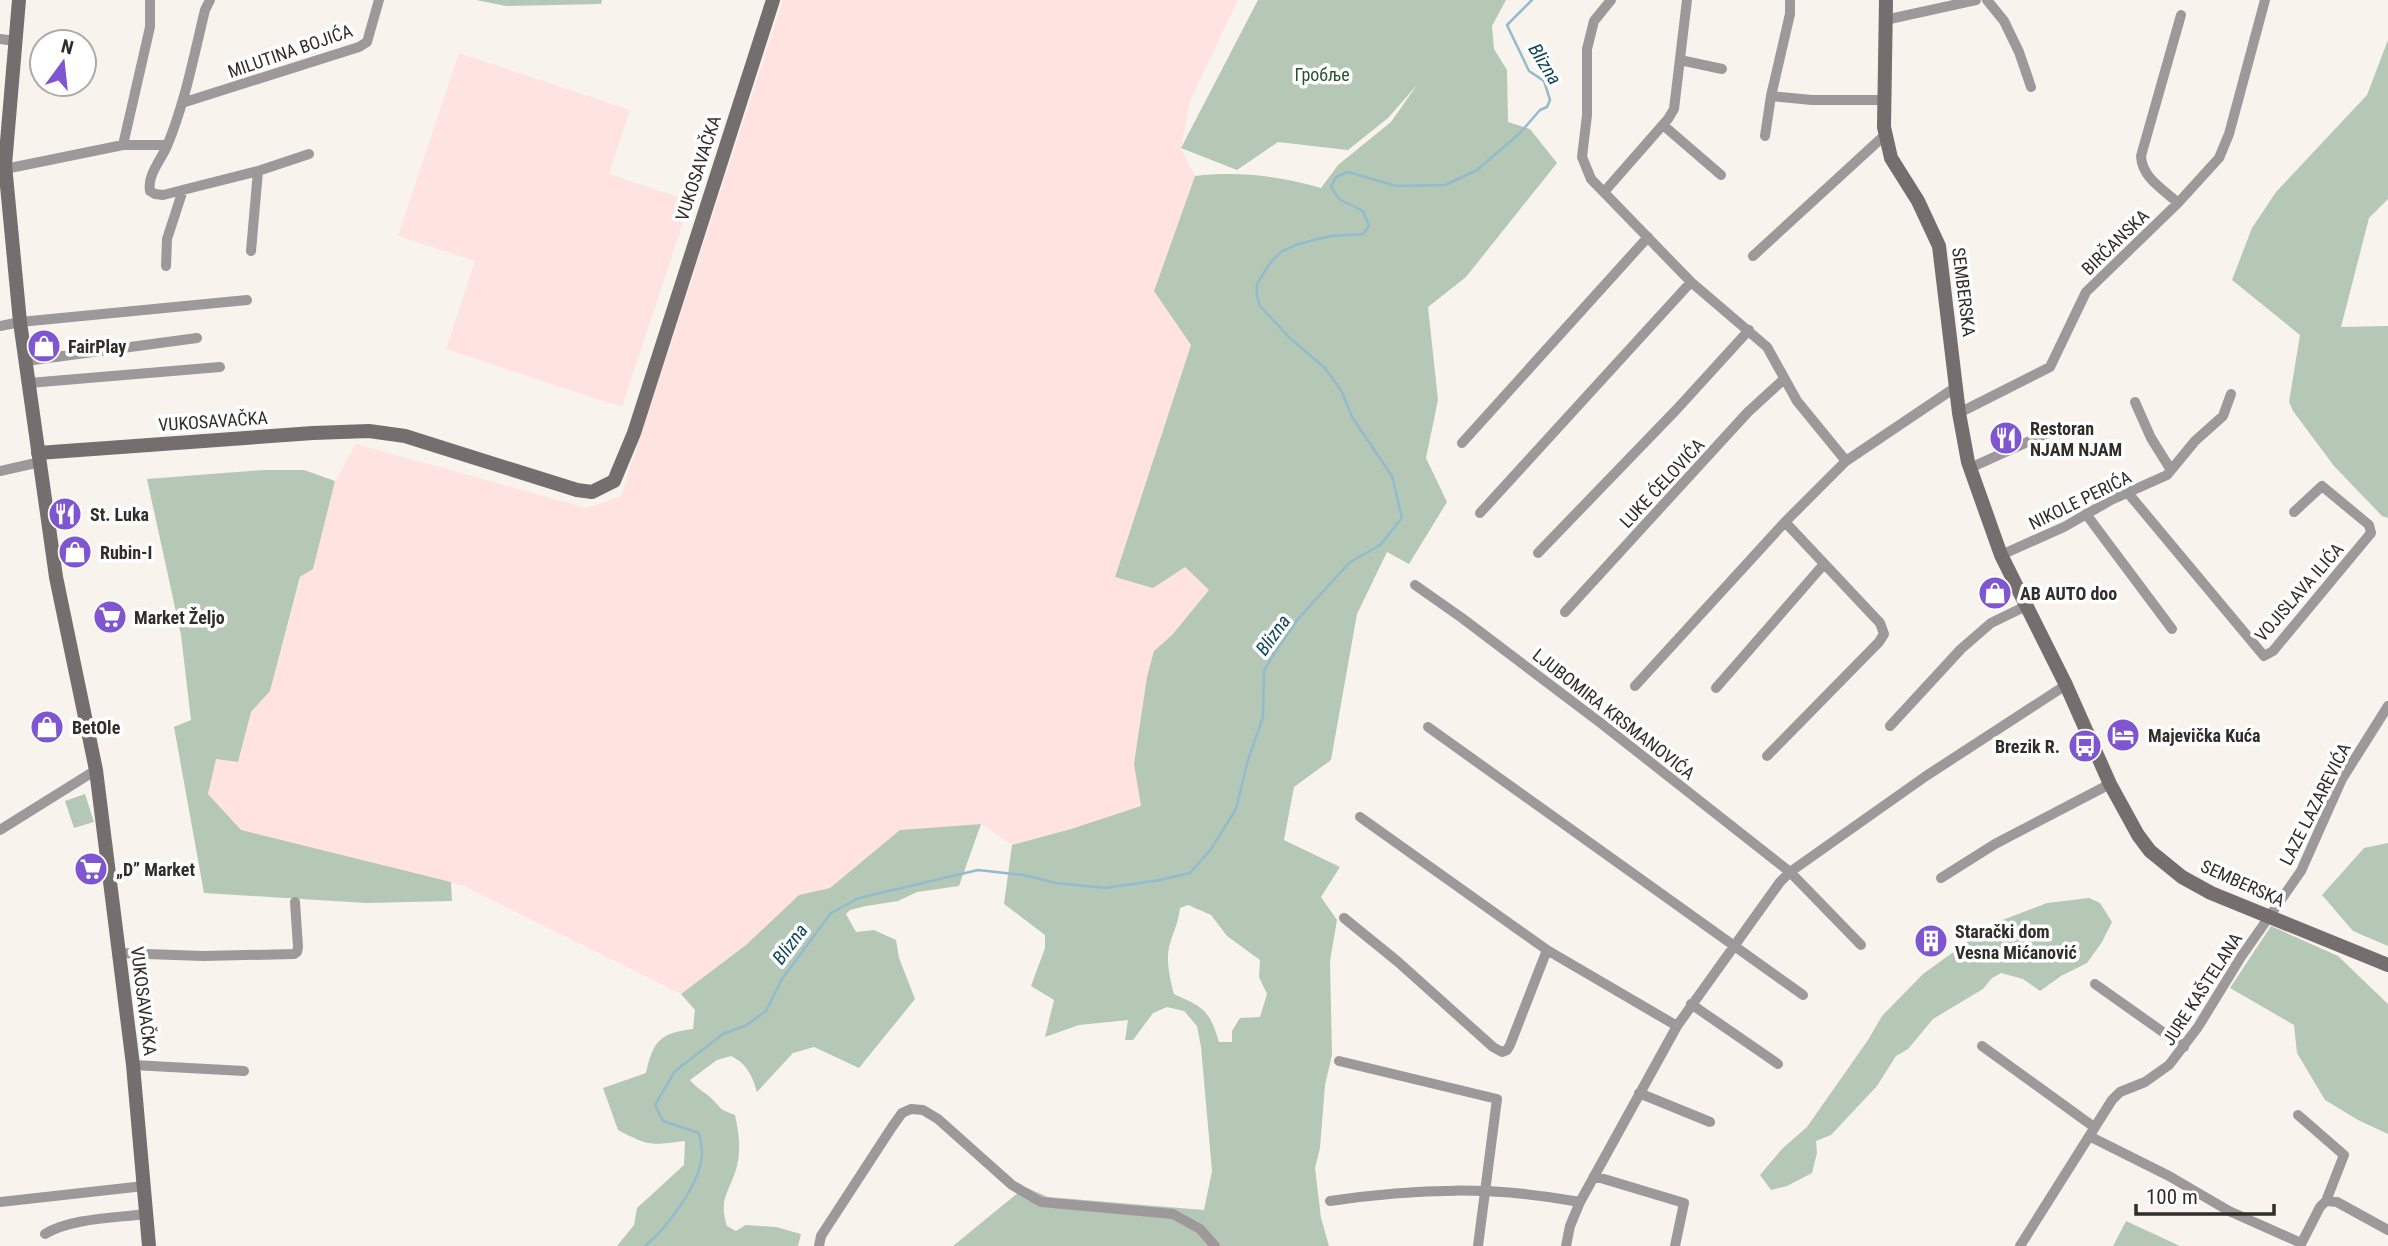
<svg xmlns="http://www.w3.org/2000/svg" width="2388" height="1246" font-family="'Roboto Condensed',sans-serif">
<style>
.industrial{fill:#fee3e1}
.green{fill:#b5c8b5;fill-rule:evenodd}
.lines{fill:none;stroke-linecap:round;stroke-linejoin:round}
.stream{stroke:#92bbcd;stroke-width:2.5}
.street{stroke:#9d999a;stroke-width:10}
.secondary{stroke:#746e6f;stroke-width:14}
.labels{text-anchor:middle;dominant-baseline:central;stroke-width:7;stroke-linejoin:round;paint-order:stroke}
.street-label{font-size:18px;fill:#302e2b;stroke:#fff}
.park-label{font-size:18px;fill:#28532b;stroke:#fff}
.poi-label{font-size:18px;font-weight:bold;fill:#302e2b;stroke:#fff;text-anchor:start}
.water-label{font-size:19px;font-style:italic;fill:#0e485b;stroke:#fff}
</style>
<rect width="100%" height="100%" fill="#f9f3ed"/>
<!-- industrial -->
<path class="industrial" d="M783 0H1238L1190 101 1181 148 1195 176 1154 290 1191 345 1115 577 1185 567 1209 590 1172 635 1154 651 1134 764 1141 806 1071 829 1012 845 981 824 900 830 830 888 799 895 746 945 681 994 464 886 241 830 208 794 216 759 238 762 251 712 270 691 301 577 313 569 335 481 356 444 587 508 621 496Z
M459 53 630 110 609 174 690 201 622 407 446 349 475 261 398 236Z"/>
<!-- green -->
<path class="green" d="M476 0H602L601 4 506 6Z
M1258 0H1506L1492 26 1494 49 1507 70 1508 122 1530 129 1557 163 1466 277 1428 307 1438 400 1426 458 1447 502 1409 564 1387 552 1357 614 1331 760 1294 787 1284 840 1340 867 1321 897 1337 920 1330 961 1332 1055 1325 1085 1320 1148 1315 1168 1321 1218 1329 1246H953L1025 1187 1048 1197 1204 1210 1212 1171 1201 1047 1197 1026 1184 1011 1167 1007 1153 1013 1133 1040H1125L1128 1020 1079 1025 1045 1037 1054 1000 1031 986 1045 948V935L1004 904 1012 845 1071 829 1141 806 1134 764 1147 677 1154 651 1172 635 1209 590 1185 567 1153 588 1115 577 1191 345 1154 291 1195 176C1238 171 1280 176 1321 188L1338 165 1391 122 1417 85 1388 118 1348 150 1278 142 1237 170 1181 148ZM1188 905 1211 915 1227 936 1260 960 1259 977 1267 994 1260 1017 1240 1018 1232 1031V1042H1219C1209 1009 1204 1008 1174 994 1170 980 1166 961 1169 947 1173 932 1178 925 1180 908Z
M2388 40V199L2369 218 2341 327 2388 326V518L2382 516 2334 466 2293 411 2289 402 2300 335 2232 280 2252 228 2276 192 2367 95Z
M264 470H304L335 481 313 569 300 577 270 691 251 712 238 762 216 759 208 794 241 830 451 882 452 901 366 903 204 893 174 727 191 720 181 635 147 479Z
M85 794 94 822 74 828 65 801Z
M981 824 959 886 917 892 898 901 866 906 850 910 846 914 856 932 874 930 896 940 899 958 915 999 859 1068 814 1047 793 1053 757 1092C752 1075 747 1064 731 1056L717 1060 690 1080C697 1089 705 1092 712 1099 723 1110 719 1109 735 1115 739 1133 741 1149 737 1166 730 1192 718 1198 727 1226L736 1231 746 1225 776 1227 801 1234 798 1246H617L634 1225 637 1208 684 1165 685 1141C651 1145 650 1147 618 1130L603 1088 646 1073C653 1041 660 1033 693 1029L695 1010 681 994 746 945 799 895 830 888 900 830Z
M2388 843V946L2353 931 2322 895 2364 848Z
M2089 898 2100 903 2112 922 2102 942 2087 963 2061 976 2040 991 2023 979 2001 973 1992 978 1983 989 1933 1019 1908 1049 1896 1056 1877 1086 1831 1135 1816 1141 1817 1153 1812 1173 1787 1186 1771 1190 1760 1175 1782 1149 1807 1127 1868 1040 1882 1016 1923 974 1992 924 2047 903Z
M2271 926 2338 956 2388 1004V1134L2358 1120 2325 1100 2297 1053 2294 1025 2230 988Z
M2126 1221 2180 1246H2113Z"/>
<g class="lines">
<!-- stream -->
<path class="stream" d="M645 1246C667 1228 701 1183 702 1154 702 1147 700 1139 699 1133L663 1121 655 1105 675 1071 723 1034 747 1025 766 1011 782 979 831 913 859 898 978 870 1023 875 1057 883 1105 888 1160 880 1190 873 1211 849 1236 809 1248 760 1263 717 1264 671 1275 652 1298 619 1349 563 1380 545 1402 518 1392 476 1352 417 1342 392 1325 368 1290 338 1260 306 1257 296V284L1270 263 1281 252 1298 244 1331 236 1363 234 1369 226 1363 211 1339 199 1331 187 1336 177 1348 172 1396 186 1445 185 1477 170 1520 133 1540 110 1547 107 1550 100 1544 81 1529 71 1507 25 1532 0"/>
<!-- street -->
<path class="street" d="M210 0 205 10C194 55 185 103 167 146 161 160 147 175 150 191L155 194 163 195 258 171 309 154
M1611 0 1594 21 1587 49V115L1582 157 1591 179 1691 282 1767 347 1797 401 1846 461
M1987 0 2004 21 2019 52 2031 87
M1885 20 1976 0
M0 39 15 41
M1680 60 1722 69
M1771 96 1812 100H1885
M182 103 359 47 367 42 379 0
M1663 125 1721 175
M1765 136 1771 96 1790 14V0
M123 145 150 27V0
M5 169 123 145H167
M1604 192 1668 119 1674 109 1687 0
M2178 203C2163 189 2142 178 2141 156L2181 15
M251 251 258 171
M1753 256 1886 134
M166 266 167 239 183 190
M0 326 20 322 247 300
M26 361 197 338
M29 383 220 367
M2135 402 2151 438 2171 470
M1959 413 2050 367 2086 292 2178 203 2219 158 2229 134 2265 0
M1462 443 1648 237
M1970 468 2045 434 2066 429
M0 471 40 462
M2128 493 2264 656 2273 651 2371 533 2369 525 2322 486 2294 512
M1480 513 1691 282
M2086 514 2172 629
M1538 553 1677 409 1749 330
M2001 555 2064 527 2111 500 2167 475 2195 441 2223 416 2231 394
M1415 585 1462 618 1602 724 1790 872 1861 945
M1565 612 1748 412 1784 379
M1635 686 1785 522 1846 461 1956 387
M1716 688 1824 564
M1890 726 1961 649 1991 623 2026 606
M1428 727 1803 995
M1767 756 1879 642 1884 634 1880 623 1785 522
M1360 817 1547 950 1677 1026
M0 830 96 770
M1941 878 1995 844 2110 784
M1344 918 1397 961 1493 1047 1502 1052 1507 1050 1510 1045 1547 950
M119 953 203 956 294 954 297 952 298 947 295 902
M2095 984 2184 1047
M1691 1004 1778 1064
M1982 1046 2094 1127
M1339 1061 1497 1099 1478 1246
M133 1065 244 1071
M1639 1093 1710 1122
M2298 1115 2344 1155 2326 1201
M2089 1136 2169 1176 2229 1211 2301 1243
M1594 1176 1684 1203 1675 1246
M1330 1201C1416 1188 1495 1186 1580 1202
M0 1202 144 1186
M45 1234C71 1218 116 1218 146 1214
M819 1246 821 1236 892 1127 902 1113 911 1109 923 1110 938 1119 1012 1185 1041 1202 1173 1214 1200 1229 1215 1246
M1566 1246 1570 1226 1580 1202 1677 1026 1780 882 1790 872 1926 776 2066 685
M2020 1246 2112 1100 2120 1092 2145 1082 2169 1065 2198 1027 2241 957 2301 871 2342 779 2388 706
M2300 1246 2320 1207 2326 1201 2337 1202 2388 1230"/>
<!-- secondary -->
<path class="secondary" d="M19 0 5 165 20 322 56 577 96 770 133 1065 149 1246
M1886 0 1884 127 1891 158 1918 201 1939 246 1959 413 1968 462 2001 555 2066 685 2110 784 2138 835 2150 851 2182 877 2211 893 2388 965
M38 453 313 433 369 431 405 436 577 490 592 492 614 481 634 433 773 0"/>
</g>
<!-- icons -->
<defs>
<symbol id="shop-disc" viewBox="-11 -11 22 22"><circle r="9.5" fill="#7f56d0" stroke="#fff"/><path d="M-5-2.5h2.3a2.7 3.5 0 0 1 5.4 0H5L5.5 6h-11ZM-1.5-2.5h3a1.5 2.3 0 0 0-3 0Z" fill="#fff"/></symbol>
<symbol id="restaurant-disc" viewBox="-11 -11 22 22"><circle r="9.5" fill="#7f56d0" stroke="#fff"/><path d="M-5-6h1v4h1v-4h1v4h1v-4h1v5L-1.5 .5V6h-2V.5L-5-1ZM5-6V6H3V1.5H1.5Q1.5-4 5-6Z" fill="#fff"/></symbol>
<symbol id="supermarket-disc" viewBox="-11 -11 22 22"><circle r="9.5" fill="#7f56d0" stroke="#fff"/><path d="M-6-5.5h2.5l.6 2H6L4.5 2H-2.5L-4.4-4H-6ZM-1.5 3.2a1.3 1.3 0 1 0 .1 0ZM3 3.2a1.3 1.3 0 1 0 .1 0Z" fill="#fff"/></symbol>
<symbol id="hotel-disc" viewBox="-11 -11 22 22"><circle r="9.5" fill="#7f56d0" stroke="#fff"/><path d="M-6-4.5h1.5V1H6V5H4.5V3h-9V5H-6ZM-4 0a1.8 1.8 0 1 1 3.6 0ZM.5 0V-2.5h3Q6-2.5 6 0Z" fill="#fff"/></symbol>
<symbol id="bus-disc" viewBox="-11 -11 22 22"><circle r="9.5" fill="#7f56d0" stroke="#fff"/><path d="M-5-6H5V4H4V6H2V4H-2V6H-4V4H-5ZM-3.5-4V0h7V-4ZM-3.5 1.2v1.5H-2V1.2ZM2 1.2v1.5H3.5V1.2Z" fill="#fff"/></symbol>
<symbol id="building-disc" viewBox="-11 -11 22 22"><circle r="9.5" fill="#7f56d0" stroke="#fff"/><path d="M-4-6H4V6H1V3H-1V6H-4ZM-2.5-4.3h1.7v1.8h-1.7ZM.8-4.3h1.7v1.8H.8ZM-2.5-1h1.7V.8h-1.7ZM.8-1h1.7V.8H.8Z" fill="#fff"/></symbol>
</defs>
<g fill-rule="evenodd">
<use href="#shop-disc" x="25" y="327" width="38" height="38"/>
<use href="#restaurant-disc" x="1987" y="419" width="38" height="38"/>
<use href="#restaurant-disc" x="46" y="495" width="38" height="38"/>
<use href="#shop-disc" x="56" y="533" width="38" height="38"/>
<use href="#shop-disc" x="1976" y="574" width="38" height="38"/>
<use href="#supermarket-disc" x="91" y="598" width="38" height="38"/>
<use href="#shop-disc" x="28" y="708" width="38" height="38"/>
<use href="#hotel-disc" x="2104" y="716" width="38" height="38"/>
<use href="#bus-disc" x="2066" y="727" width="38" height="38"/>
<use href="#supermarket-disc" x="72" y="850" width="38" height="38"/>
<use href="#building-disc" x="1912" y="922" width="38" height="38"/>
</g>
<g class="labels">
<!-- street labels -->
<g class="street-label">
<text transform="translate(290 51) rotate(-19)">MILUTINA BOJIĆA</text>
<text transform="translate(698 168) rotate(-72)">VUKOSAVAČKA</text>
<text transform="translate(2115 242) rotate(-44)">BIRČANSKA</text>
<text transform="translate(1964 292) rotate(83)">SEMBERSKA</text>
<text transform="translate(213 421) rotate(-4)">VUKOSAVAČKA</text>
<text transform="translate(1662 483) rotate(-47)">LUKE ĆELOVIĆA</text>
<text transform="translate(2080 500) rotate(-26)">NIKOLE PERIĆA</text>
<text transform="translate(2299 592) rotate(-49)">VOJISLAVA ILIĆA</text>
<text transform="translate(1614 714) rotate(38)">LJUBOMIRA KRSMANOVIĆA</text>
<text transform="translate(2315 804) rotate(-63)">LAZE LAZAREVIĆA</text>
<text transform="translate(2243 883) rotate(24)">SEMBERSKA</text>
<text transform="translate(2202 989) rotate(-57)">JURE KAŠTELANA</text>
<text transform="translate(144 1001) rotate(83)">VUKOSAVAČKA</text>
</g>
<!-- park labels -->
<g class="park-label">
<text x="1322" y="74">Гробље</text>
</g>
<!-- poi labels -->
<g class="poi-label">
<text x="68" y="346">FairPlay</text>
<text x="2030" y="428">Restoran<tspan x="2030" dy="21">NJAM NJAM</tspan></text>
<text x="90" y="514">St. Luka</text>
<text x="100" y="552">Rubin-I</text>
<text x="2020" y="593">AB AUTO doo</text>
<text x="134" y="617">Market Željo</text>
<text x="72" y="727">BetOle</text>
<text x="2148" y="735">Majevička Kuća</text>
<text x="2060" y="746" text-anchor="end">Brezik R.</text>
<text x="116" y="869">„D” Market</text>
<text x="1955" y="931">Starački dom<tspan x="1955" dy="21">Vesna Mićanović</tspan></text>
</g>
<!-- water labels -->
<g class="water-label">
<text transform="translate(1545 64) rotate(58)">Blizna</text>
<text transform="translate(1273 635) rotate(-54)">Blizna</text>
<text transform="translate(790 944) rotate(-53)">Blizna</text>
</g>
</g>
<!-- north arrow -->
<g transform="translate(63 63) rotate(15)"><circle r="33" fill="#ffffff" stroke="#acabaa" stroke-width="2"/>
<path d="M0-5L12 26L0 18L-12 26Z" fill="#7f56d0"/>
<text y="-10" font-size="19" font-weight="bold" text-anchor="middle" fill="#302e2b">N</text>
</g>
<!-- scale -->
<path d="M2136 1204v10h138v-10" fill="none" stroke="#302e2b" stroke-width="3.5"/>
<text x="2146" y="1204" font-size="21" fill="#302e2b" stroke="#ffffff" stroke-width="5" paint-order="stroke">100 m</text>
</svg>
